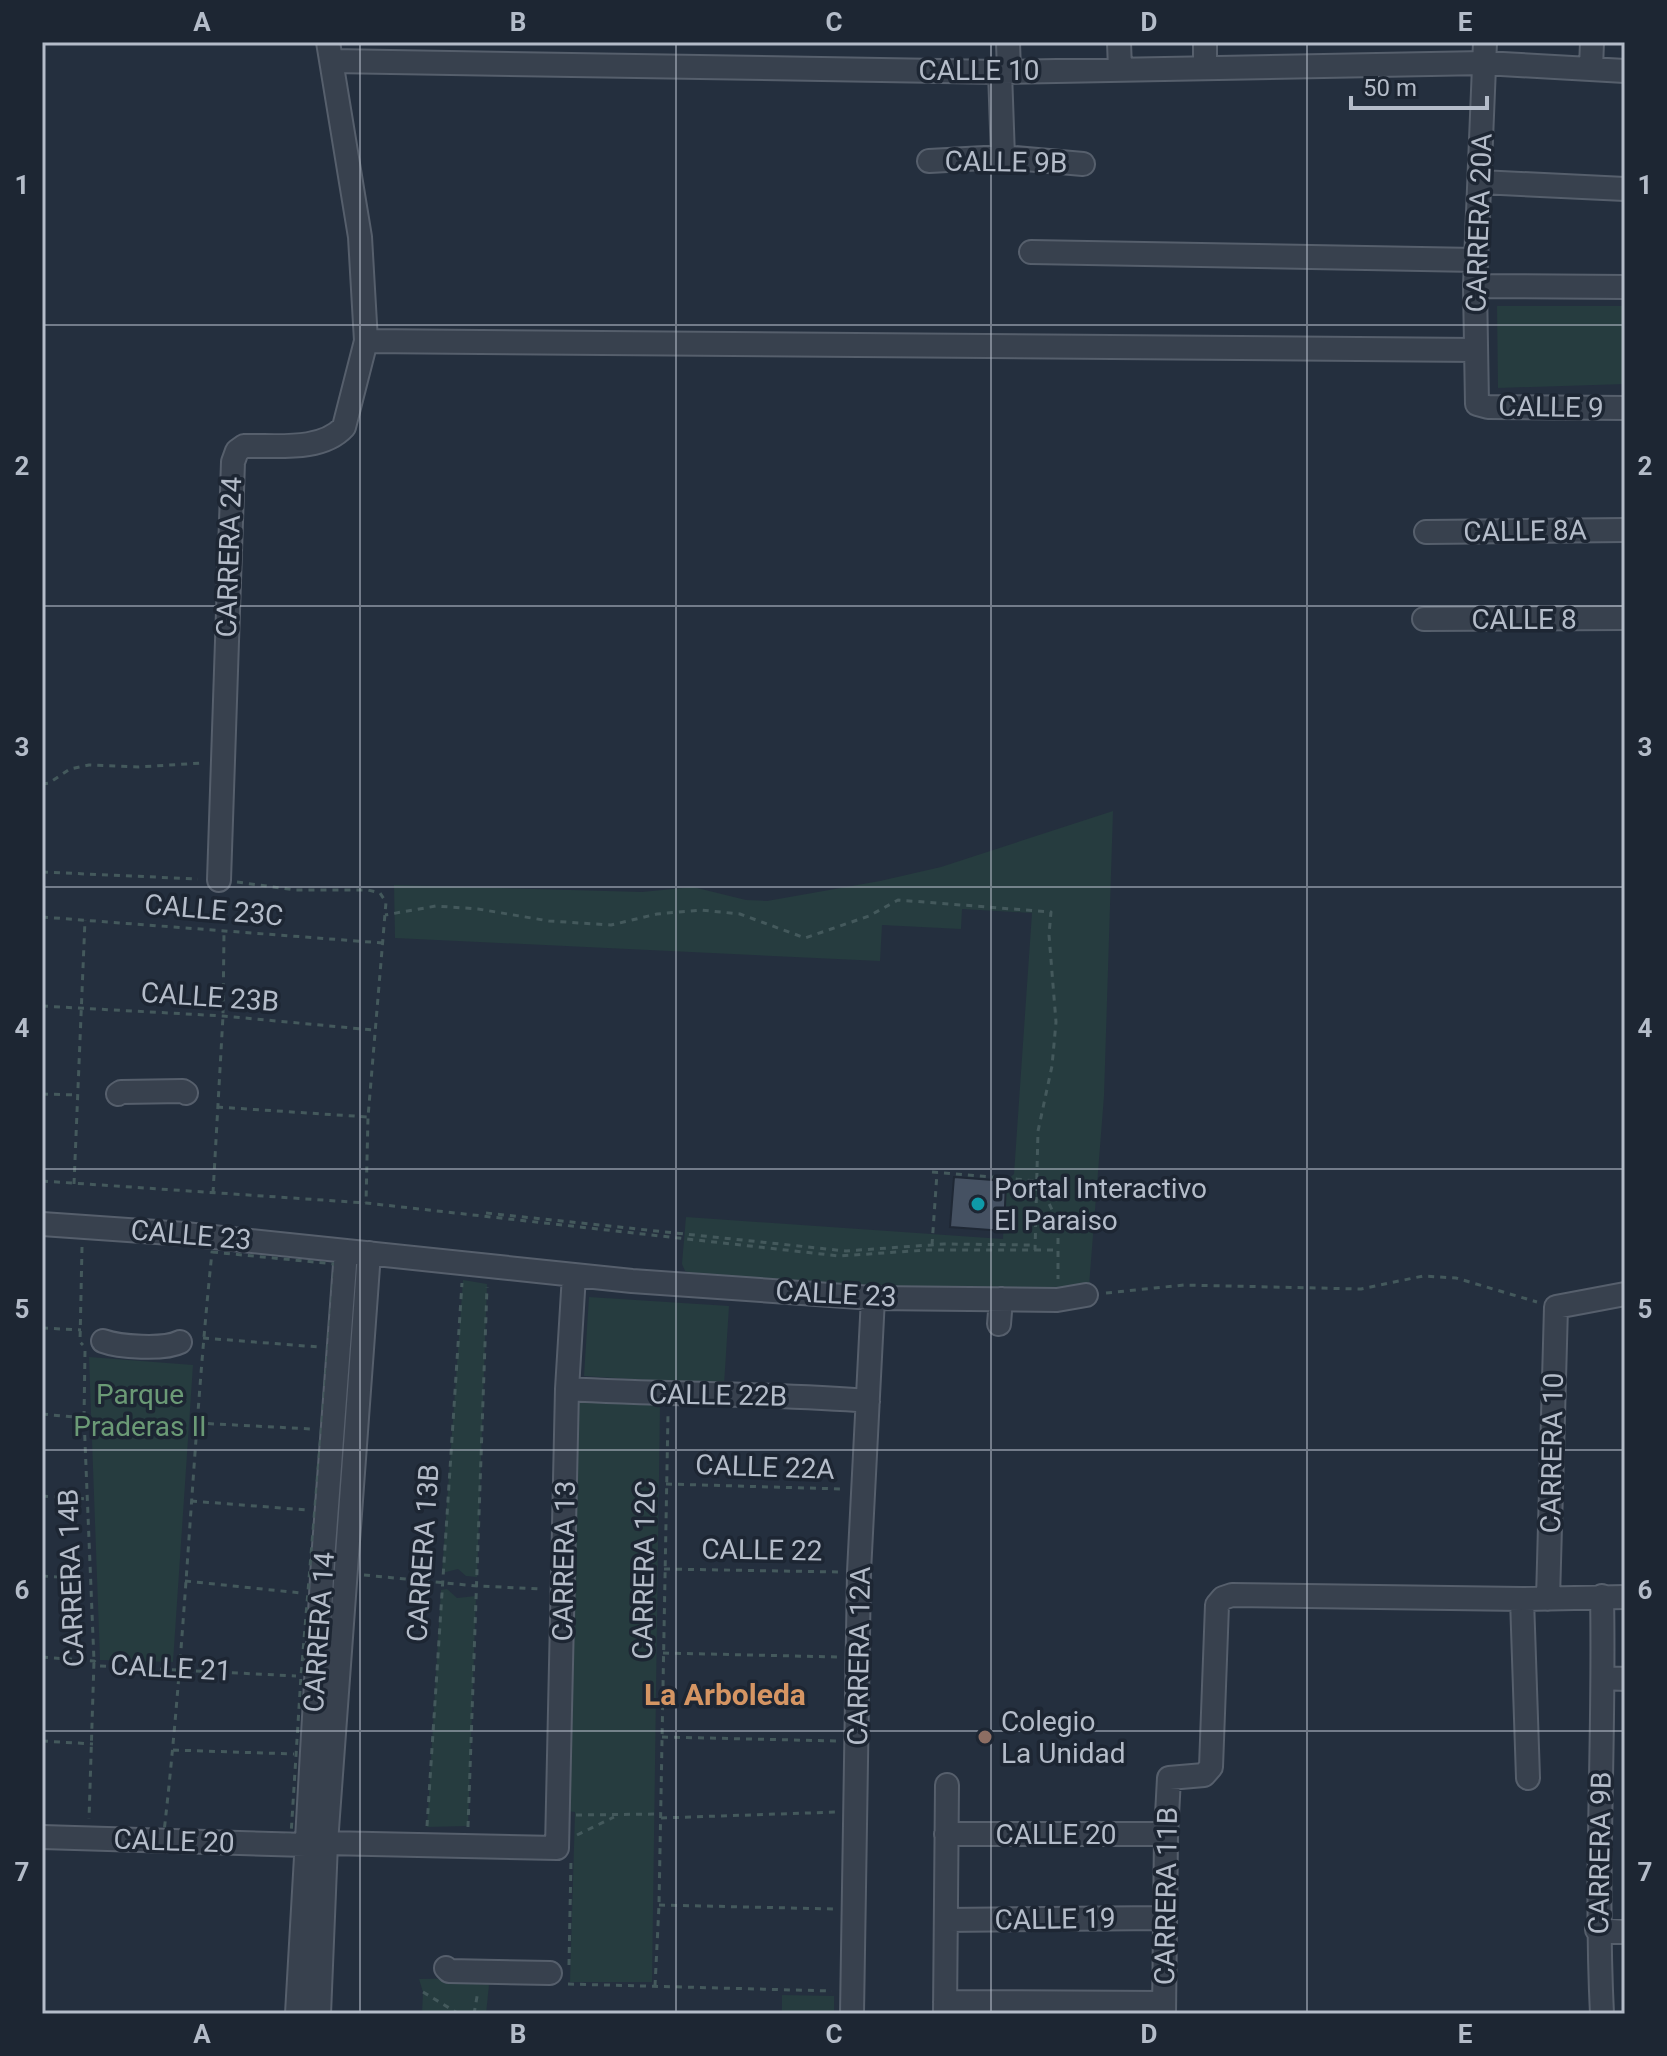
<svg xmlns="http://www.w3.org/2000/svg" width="1667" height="2056" font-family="Roboto,sans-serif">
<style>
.green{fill:#263c3f}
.building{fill:#455162;stroke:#1f2835;stroke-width:2}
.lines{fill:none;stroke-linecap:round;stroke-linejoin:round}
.minor-casing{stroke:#565f6c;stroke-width:26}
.path{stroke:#44595c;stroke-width:3;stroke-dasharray:6 6;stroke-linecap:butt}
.minor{stroke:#38414e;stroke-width:22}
.grid{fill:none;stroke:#b4bcc9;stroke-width:2;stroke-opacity:0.55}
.culture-dot{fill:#0f9aa8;stroke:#1d2633;stroke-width:3}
.education-dot{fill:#8d6e63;stroke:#1d2633;stroke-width:3}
.labels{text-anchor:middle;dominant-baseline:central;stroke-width:7;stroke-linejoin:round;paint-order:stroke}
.street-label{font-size:28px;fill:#b4bcc9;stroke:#1d2633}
.poi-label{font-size:28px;fill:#b4bcc9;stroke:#1d2633;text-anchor:start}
.park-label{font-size:28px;fill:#6b9a76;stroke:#1d2633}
.neighbourhood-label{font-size:30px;font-weight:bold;fill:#d59563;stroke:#1d2633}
.neatline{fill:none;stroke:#b4bcc9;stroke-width:3}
.grid-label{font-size:26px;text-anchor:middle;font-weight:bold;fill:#b4bcc9}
</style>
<rect width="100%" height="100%" fill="#242f3e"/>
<!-- green -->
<path class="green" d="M1497 306H1625V384L1498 388Z
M1113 811 1104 1096 1089 1286 1001 1291 878 1288 693 1274 685 1271 682 1264 686 1217 1003 1239 1006 1181 1014 1174 1032 913 962 909 961 929 882 925 880 961 395 938 394 885 642 892 693 887 746 900 767 901 880 881 941 867Z
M463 1280 487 1284 477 1577 466 1576 458 1569 442 1573Z
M589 1297 729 1306 724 1385 584 1376Z
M89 1357 193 1365 173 1662 100 1660Z
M576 1402 660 1405 652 1982H570L575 1812 567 1811Z
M447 1589 457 1598 476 1596 468 1826 427 1827 441 1590Z
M472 1978 489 1985 486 2014H422L423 1992 419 1979Z
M782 1995 834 1996V2014H782Z"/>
<!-- building -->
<path class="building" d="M954 1177 1006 1181 1004 1231 950 1227Z"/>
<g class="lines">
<defs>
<path id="minor" d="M1008 42 1009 71
M1119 42 1120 69
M1485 42 1475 286 1477 404 1488 407 1625 408
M332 61 1000 72 1484 63 1625 71
M1205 67V42
M1591 68 1592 42
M1000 72 1003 157
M929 161 1003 157 1083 164
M1480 182 1625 189
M1031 252 1476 260
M1475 286 1625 287
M366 341 1476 350
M1426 532 1625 530
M1424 619 1625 618
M219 880 233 462 237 451 244 446C276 445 321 452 344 427L366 341 360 237 328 42
M118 1094 121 1092 183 1091 186 1093
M42 1224 185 1234 632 1281 873 1298 1057 1300 1086 1295
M999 1324 1001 1299
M103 1341C119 1347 164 1350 180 1342
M567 1389C667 1395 768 1393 868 1401
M1522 1599 1528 1778
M1548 1599 1556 1307 1625 1294
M1604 1678 1625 1679
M946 1834H1166
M42 1837 306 1845
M326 1843 557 1848 567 1389 574 1275
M946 1920 1164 1918
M1597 1930 1625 1932
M446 1968 449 1971 550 1973
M945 2002 1164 2003
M297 2014 323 1560 346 1251
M319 2014 326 1843 369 1253
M852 2014 859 1572 873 1298
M945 2014 947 1785
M1164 2014 1166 1834 1169 1778 1204 1775 1211 1767 1217 1605 1223 1598 1232 1595 1522 1599 1625 1597
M1602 2014C1595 1875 1605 1735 1602 1596"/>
</defs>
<!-- minor casing -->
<use href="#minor" class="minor-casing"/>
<!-- path -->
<path class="path" d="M42 784 49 783 70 769 89 765 139 767 202 763
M42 872 198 879
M237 882 295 890H368L380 893 386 902 368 1117 366 1203
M42 917 383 943
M42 1006 223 1016 373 1030
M42 1094 78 1095
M217 1107 368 1117
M932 1172 1038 1181 1058 1222V1250
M42 1181 366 1203 839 1256 927 1250H1035L1038 1131 1052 1066 1056 1022 1049 935 1051 912 898 900 869 916 805 938 740 914 701 910 657 914 611 925 549 921 478 909 436 906 385 915
M74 1184 85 920
M213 1193 223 1016 224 933
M486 1213 846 1251 944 1244 1035 1245
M932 1245 937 1173
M82 1247 80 1342 83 1345
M1035 1250H1058V1279
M212 1252 335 1264 301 1676 291 1835 164 1832C186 1639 192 1445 212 1252Z
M1106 1293 1184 1285 1361 1289 1423 1276 1456 1278 1537 1302
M42 1328 81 1330
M203 1338 319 1347
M85 1351 84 1418 94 1661 89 1819
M42 1414 84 1418
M196 1423 312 1429
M666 1484 842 1489
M42 1496 89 1499
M191 1501 307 1510
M664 1569 840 1572
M364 1575 477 1586 543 1589
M42 1576 90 1579
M185 1581 301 1593
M663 1653 839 1657
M42 1657 94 1661 100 1666 296 1676
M662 1737 838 1741
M42 1741 93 1744
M173 1750 294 1754
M576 1815 661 1814
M661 1818 837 1812
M427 1826 462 1283
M468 1827 487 1287
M577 1835 614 1817
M659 1905 835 1909
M569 1965 571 1860
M568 1984 832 1991
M655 1986 659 1905 668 1414
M423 1992 459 2014
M474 2014 478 1991"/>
<!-- minor -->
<use href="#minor" class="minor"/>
</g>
<!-- grid -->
<path class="grid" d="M360 42V2014M676 42V2014M991 42V2014M1307 42V2014M42 325H1625M42 606H1625M42 887H1625M42 1169H1625M42 1450H1625M42 1731H1625"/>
<!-- markers -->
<circle class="culture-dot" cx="978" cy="1204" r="8"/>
<circle class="education-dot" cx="985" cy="1737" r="8"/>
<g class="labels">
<!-- street labels -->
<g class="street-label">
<text x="979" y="70">CALLE 10</text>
<text transform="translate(1006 162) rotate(1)">CALLE 9B</text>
<text transform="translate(1479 223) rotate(-88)">CARRERA 20A</text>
<text transform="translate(1551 407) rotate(1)">CALLE 9</text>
<text transform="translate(1525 531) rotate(-1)">CALLE 8A</text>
<text transform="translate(229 557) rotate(-88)">CARRERA 24</text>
<text x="1524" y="619">CALLE 8</text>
<text transform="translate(214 910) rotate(5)">CALLE 23C</text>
<text transform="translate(210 997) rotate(4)">CALLE 23B</text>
<text transform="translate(191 1235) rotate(5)">CALLE 23</text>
<text transform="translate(836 1294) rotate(3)">CALLE 23</text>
<text transform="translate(718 1395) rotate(1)">CALLE 22B</text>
<text transform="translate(1552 1453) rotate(-89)">CARRERA 10</text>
<text transform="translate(765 1467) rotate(2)">CALLE 22A</text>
<text transform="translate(762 1550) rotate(1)">CALLE 22</text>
<text transform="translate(423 1553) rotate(-86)">CARRERA 13B</text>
<text transform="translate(564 1561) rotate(-89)">CARRERA 13</text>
<text transform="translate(644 1570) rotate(-89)">CARRERA 12C</text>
<text transform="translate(71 1578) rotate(-92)">CARRERA 14B</text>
<text transform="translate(319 1632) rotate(-86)">CARRERA 14</text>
<text transform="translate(859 1656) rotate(-89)">CARRERA 12A</text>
<text transform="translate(171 1668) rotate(3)">CALLE 21</text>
<text x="1056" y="1834">CALLE 20</text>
<text transform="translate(174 1841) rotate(2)">CALLE 20</text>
<text transform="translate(1600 1853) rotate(-89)">CARRERA 9B</text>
<text transform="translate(1166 1896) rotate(-89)">CARRERA 11B</text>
<text transform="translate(1055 1919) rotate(-1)">CALLE 19</text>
</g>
<!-- poi labels -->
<g class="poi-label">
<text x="994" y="1188">Portal Interactivo<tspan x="994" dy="32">El Paraiso</tspan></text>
<text x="1001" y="1721">Colegio<tspan x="1001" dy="32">La Unidad</tspan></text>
</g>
<!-- park labels -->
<g class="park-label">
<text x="140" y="1394">Parque<tspan x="140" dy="32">Praderas II</tspan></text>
</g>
<!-- neighbourhood labels -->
<g class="neighbourhood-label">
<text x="725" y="1694">La Arboleda</text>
</g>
</g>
<!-- border -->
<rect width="1667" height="2056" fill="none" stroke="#1d2633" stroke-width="88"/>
<!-- scale -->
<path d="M1351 96v12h136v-12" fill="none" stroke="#b4bcc9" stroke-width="4"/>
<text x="1363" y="96" font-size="24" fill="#b4bcc9" stroke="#1d2633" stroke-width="6" paint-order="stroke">50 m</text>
<rect x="44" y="44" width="1579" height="1968" class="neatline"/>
<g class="grid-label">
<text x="202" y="31">A</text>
<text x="518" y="31">B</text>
<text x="834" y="31">C</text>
<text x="1149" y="31">D</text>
<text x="1465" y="31">E</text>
<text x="22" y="194">1</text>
<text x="1645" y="194">1</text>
<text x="22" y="475">2</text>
<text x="1645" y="475">2</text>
<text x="22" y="756">3</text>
<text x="1645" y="756">3</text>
<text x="22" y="1037">4</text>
<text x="1645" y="1037">4</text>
<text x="22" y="1318">5</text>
<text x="1645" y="1318">5</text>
<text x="22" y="1599">6</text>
<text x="1645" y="1599">6</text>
<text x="22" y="1881">7</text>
<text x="1645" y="1881">7</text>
<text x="202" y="2043">A</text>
<text x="518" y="2043">B</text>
<text x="834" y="2043">C</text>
<text x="1149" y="2043">D</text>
<text x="1465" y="2043">E</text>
</g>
</svg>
